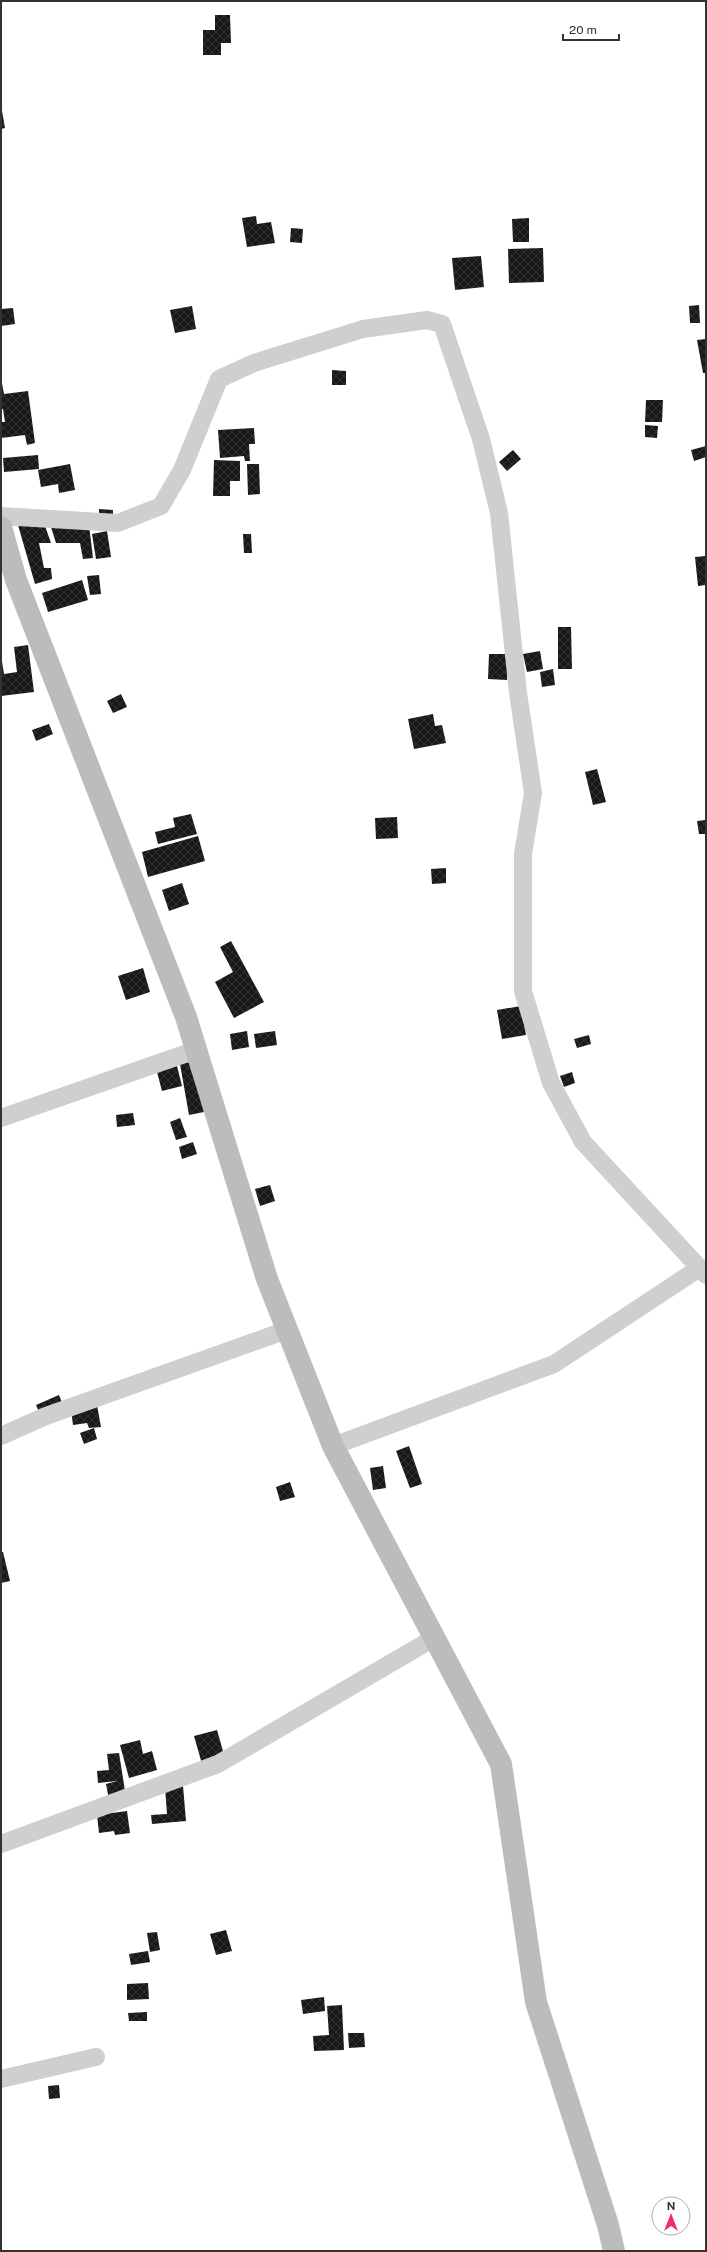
<svg xmlns="http://www.w3.org/2000/svg" width="707" height="2252" font-family="'Public Sans',sans-serif">
<style>
.building{fill:url(#building-cross-hatch)}
.lines{fill:none;stroke-linecap:round;stroke-linejoin:round}
.street{stroke:#cfcfcf;stroke-width:18}
.secondary{stroke:#bcbcbc;stroke-width:22}
</style>
<defs>
<pattern id="building-cross-hatch" width="8" height="8" patternUnits="userSpaceOnUse"><rect width="8" height="8" fill="#191919"/><path d="M0 0l8 8M0 8l8-8" fill="none" stroke="#323232"/></pattern>
</defs>
<rect width="100%" height="100%" fill="#fff"/>
<!-- building -->
<path class="building" d="M215 15H230L231 43H221V55H203V30H215Z
M1 105 5 128 1 129Z
M256 216 257 224 271 222 275 243 247 247 242 218Z
M529 218V242H513L512 219Z
M291 228 303 229 302 243 290 242Z
M543 248 544 282 509 283 508 249Z
M481 256 484 287 455 290 452 258Z
M699 305 700 323H690L689 306Z
M192 306 196 329 175 333 170 310Z
M13 308 15 324 1 326V309Z
M706 339V373H703L697 340Z
M332 370 346 371V385H332Z
M1 378 4 394 28 391 35 443 27 445 25 435 1 438V422H5L3 409H1Z
M646 400H663L662 422H645Z
M645 425 658 426 657 438 645 437Z
M254 428 255 444H249L250 461H245L244 456 220 458 218 430Z
M706 446V457L694 461 691 450Z
M513 450 521 459 507 471 499 462Z
M38 455 39 469 4 472 3 458Z
M214 460 240 461V481H230V496H213Z
M70 464 75 490 59 493 58 484 41 487 38 470Z
M247 464H259L260 494 248 495Z
M99 509 113 510V519L99 518Z
M44 523 51 543H39L44 568H51L52 579 35 584 18 525Z
M50 524 89 525 93 558 83 559 80 543H56Z
M107 531 111 557 96 559 92 534Z
M243 534H251L252 553H244Z
M706 556V585L698 586 695 557Z
M99 575 101 594 90 595 87 576Z
M82 580 88 600 48 612 42 593Z
M558 627H571L572 669H558Z
M28 645 34 692 1 696V655L4 674 17 672 14 647Z
M540 651 543 669 527 672 523 654Z
M489 654H508L507 680 488 679Z
M553 669 555 685 542 687 540 672Z
M121 694 127 707 113 713 107 701Z
M433 714 435 726 442 725 446 743 414 749 408 719Z
M49 724 53 734 36 741 32 730Z
M597 769 606 802 593 805 585 772Z
M191 814 197 834 158 844 155 832 175 827 173 818Z
M397 817 398 838 376 839 375 818Z
M706 820V834H699L697 821Z
M198 836 205 861 148 877 142 852Z
M446 868V883L432 884 431 869Z
M182 883 189 904 169 911 162 890Z
M231 941 264 1002 234 1018 215 982 233 972 220 947Z
M143 968 150 992 126 1000 118 976Z
M521 1006 526 1035 502 1039 497 1010Z
M247 1031 249 1047 232 1050 230 1034Z
M275 1031 277 1045 256 1048 254 1034Z
M589 1035 591 1044 577 1048 574 1039Z
M195 1061 204 1112 189 1115 180 1064Z
M177 1066 182 1086 162 1091 157 1072Z
M572 1072 575 1083 564 1087 560 1076Z
M133 1113 135 1125 117 1127 116 1115Z
M180 1118 187 1137 176 1140 170 1122Z
M193 1142 197 1154 182 1159 179 1147Z
M270 1185 275 1201 260 1206 255 1189Z
M59 1395 63 1405 40 1414 36 1405Z
M97 1405 101 1427 89 1428 87 1423 73 1425 71 1409Z
M94 1428 97 1439 84 1444 80 1433Z
M409 1446 422 1484 410 1488 396 1451Z
M383 1466 386 1488 373 1490 370 1468Z
M290 1482 295 1497 280 1501 276 1487Z
M1 1552H3L10 1581 1 1583Z
M217 1730 225 1758 202 1764 194 1736Z
M140 1740 143 1754 152 1751 157 1770 129 1778 120 1745Z
M119 1753 126 1797 110 1805 106 1784 117 1781 98 1783 97 1771 109 1770 107 1754Z
M183 1786 186 1821 152 1824 151 1815 167 1814 165 1787Z
M127 1811 130 1833 115 1835 114 1831 99 1833 97 1815Z
M226 1930 232 1951 216 1955 210 1934Z
M157 1932 160 1950 150 1952 147 1933Z
M148 1951 150 1962 131 1965 129 1954Z
M148 1983 149 1999 127 2000V1984Z
M324 1997 325 2011 303 2014 301 2000Z
M342 2005 344 2050 314 2051 313 2036 329 2035 327 2006Z
M147 2012V2021H129L128 2013Z
M348 2033H364L365 2047 349 2048Z
M59 2085 60 2098 49 2099 48 2086Z"/>
<g class="lines">
<!-- street -->
<path class="street" d="M1 516 118 523 161 506 182 470 219 379 254 363 363 329 427 320 442 324 481 439 499 513 518 693 533 793 523 854V991L551 1083 583 1142 706 1275
M1 1118 196 1050
M1 1436 46 1416 287 1330
M333 1446 554 1364 698 1269
M1 1844 218 1764 434 1638
M1 2079 96 2057"/>
<!-- secondary -->
<path class="secondary" d="M1 527 16 580 186 1017 267 1279 333 1446 501 1764 536 2002 608 2225 614 2251"/>
</g>
<!-- border -->
<rect width="707" height="2252" fill="none" stroke="#323232" stroke-width="4"/>
<!-- north arrow -->
<g transform="translate(671 2216)"><circle r="19" fill="#ffffff" stroke="#adadad"/>
<path d="M0-3L7 15L0 10L-7 15Z" fill="#ec3162"/>
<text y="-6" font-size="11" font-weight="bold" text-anchor="middle" fill="#323232">N</text>
</g>
<!-- scale -->
<path d="M563 34v6h56v-6" fill="none" stroke="#323232" stroke-width="2"/>
<text x="569" y="34" font-size="12" fill="#323232" stroke="#ffffff" stroke-width="3" paint-order="stroke">20 m</text>
</svg>
